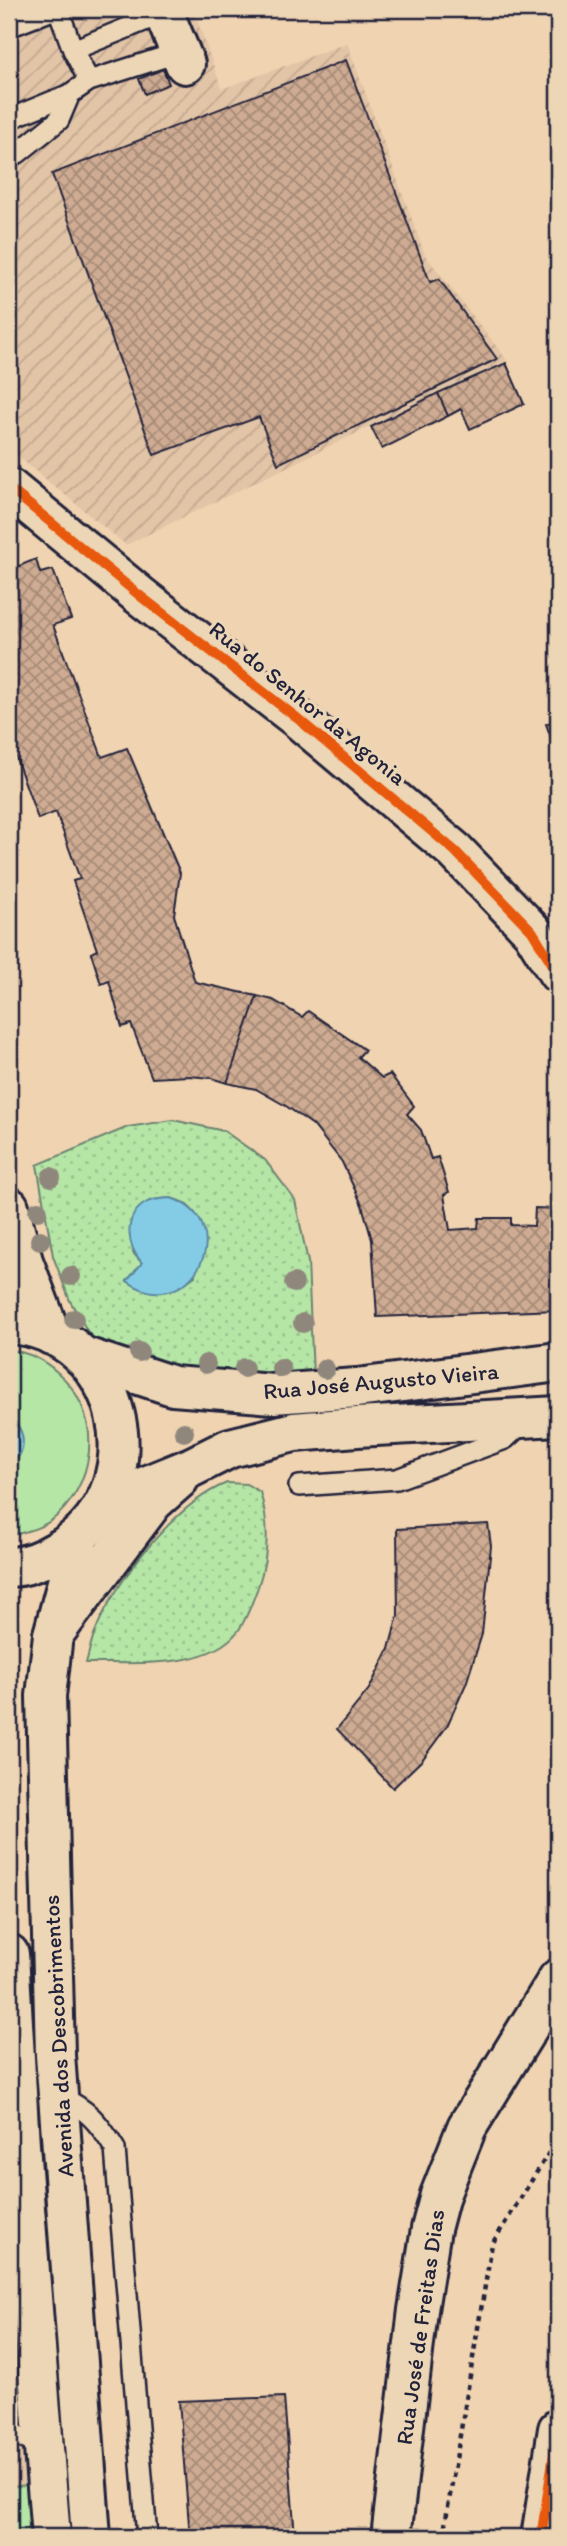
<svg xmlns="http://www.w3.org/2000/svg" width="567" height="2546" font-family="Itim,sans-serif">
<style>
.built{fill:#e2c4a6}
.industrial{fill:url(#industrial-furrows)}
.grass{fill:url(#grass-dots);stroke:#6c8470;stroke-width:2;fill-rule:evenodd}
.garden{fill:#b5e6a6;stroke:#6c8470;stroke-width:2}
.water{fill:#84cce5;stroke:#5d88a1;stroke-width:2}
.building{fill:url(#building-cross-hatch);stroke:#22223b;stroke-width:2}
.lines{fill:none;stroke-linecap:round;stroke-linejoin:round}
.service-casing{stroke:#22223b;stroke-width:24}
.minor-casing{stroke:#22223b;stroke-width:44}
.secondary-casing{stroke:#22223b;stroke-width:44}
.primary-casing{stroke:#22223b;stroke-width:44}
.path{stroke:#22223b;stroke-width:4.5;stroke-dasharray:5 5;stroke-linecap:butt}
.service{stroke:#ecd6b5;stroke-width:19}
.minor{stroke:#ecd6b5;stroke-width:38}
.secondary{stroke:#ecd6b5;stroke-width:38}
.primary{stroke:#ecd6b5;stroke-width:38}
.cycleway-casing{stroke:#ecd6b5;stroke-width:15}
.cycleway{stroke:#e8590c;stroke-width:10}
.tree{fill:#8f877c}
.labels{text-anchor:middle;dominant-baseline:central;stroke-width:7;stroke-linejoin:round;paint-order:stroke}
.street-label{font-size:23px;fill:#22223b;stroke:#ecd6b5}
</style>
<defs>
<pattern id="industrial-furrows" width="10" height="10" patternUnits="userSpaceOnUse" patternTransform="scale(1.75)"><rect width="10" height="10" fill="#e2c4a6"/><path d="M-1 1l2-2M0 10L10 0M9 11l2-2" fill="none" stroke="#c2a890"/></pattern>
<pattern id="grass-dots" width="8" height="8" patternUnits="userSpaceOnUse" patternTransform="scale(1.75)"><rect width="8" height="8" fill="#b5e6a6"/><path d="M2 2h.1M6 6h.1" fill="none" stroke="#9bc590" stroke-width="1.8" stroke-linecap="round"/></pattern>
<pattern id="building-cross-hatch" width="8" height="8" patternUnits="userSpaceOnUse" patternTransform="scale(1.75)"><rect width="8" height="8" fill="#ceab92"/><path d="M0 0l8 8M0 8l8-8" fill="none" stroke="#a78b78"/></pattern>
</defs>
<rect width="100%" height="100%" fill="#f0d3b1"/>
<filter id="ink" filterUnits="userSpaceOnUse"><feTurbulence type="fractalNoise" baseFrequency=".0143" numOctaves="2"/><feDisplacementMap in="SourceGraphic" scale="14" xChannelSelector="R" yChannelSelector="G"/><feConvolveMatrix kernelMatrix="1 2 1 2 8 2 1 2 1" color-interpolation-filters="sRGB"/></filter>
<g filter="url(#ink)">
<!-- built -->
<path class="built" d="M9 2269 28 2485 9 2487Z"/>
<!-- industrial -->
<path class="industrial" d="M9 9H193L222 89 347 43 425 255 507 360 126 545 9 449Z"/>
<!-- grass -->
<path class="grass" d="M173 1120 224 1131 265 1160 295 1200 308 1262 313 1375 272 1376 217 1372 147 1362 92 1339 70 1301 53 1256 37 1165 128 1127ZM171 1198 185 1203 195 1213V1276C171 1294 153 1299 127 1281L142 1263 133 1253C135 1219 128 1201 171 1198Z
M227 1483 246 1484 260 1492C270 1525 269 1555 258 1587 253 1600 247 1619 238 1631 207 1671 132 1662 86 1663 89 1653 91 1641 95 1632 115 1581 176 1503 227 1483Z"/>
<!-- garden -->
<path class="garden" d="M9 1350C27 1352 44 1360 57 1372 101 1410 99 1475 58 1515 44 1528 26 1532 9 1536Z
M28 2485 31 2537H9V2487Z"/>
<!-- water -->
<path class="water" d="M171 1198C243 1223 190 1326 127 1281L142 1263C127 1246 123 1218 144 1204 152 1198 162 1199 171 1198Z
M9 1417C27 1430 28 1453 9 1466Z"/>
<!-- building -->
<path class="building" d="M346 60 430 282 439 279 497 359 278 464 259 417 154 455 52 174Z
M163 69 169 84 145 94 139 79Z
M506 363 524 404 470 429 461 409 448 416 438 393Z
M438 393 448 416 382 449 371 427Z
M36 559 40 573 53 570 71 619 53 625 102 757 127 748 180 873 174 915 195 982 257 996 227 1083 211 1078 189 1076 152 1078 131 1024 122 1027 109 981 101 984 91 953 97 950 73 881 80 879 56 812 38 819 9 739V570Z
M558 719V756L546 724Z
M257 996 273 1000 302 1017 308 1011 365 1050 358 1057 382 1078 390 1074 414 1106 407 1114 421 1130 431 1159 438 1157 449 1192 444 1195 450 1230 478 1228 479 1218H511V1225L534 1226 535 1208 558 1209V1310L377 1317 372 1240 362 1205 342 1162 313 1125 286 1106 256 1089 227 1083Z
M488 1524 491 1546 482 1634 466 1684 447 1726 422 1760 393 1788 337 1729 369 1689 389 1649 398 1615 397 1529Z
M284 2397 295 2537H190L179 2401Z"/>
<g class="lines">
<defs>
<path id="service" d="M58 9 73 50 89 81
M9 27 55 9
M73 50 164 13
M9 119 70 94 89 81 180 52
M9 156 18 153 59 120 70 94
M299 1486 397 1479 505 1439 525 1421
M58 2095C88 2110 98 2121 115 2149L147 2537
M9 2432 44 2447"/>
<path id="minor" d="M162 9 185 64
M9 488 139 595 297 718 455 851 532 931 558 973
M541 2537 558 2429"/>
<path id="secondary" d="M82 1356 173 1386 273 1394 357 1388 558 1362
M106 1502 192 1467 230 1448 294 1432 357 1427 558 1416
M53 1635 153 1502 179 1479
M391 2537 418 2310 431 2229 440 2195 467 2127 558 1979"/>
<path id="primary" d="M9 1207 23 1261 51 1335
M9 1324C123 1331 159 1484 64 1547 48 1557 28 1567 9 1567
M79 1537 53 1635 46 1696 55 2055 91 2537
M9 1954 20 2145 51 2537"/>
</defs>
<!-- service casing -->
<use href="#service" class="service-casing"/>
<!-- minor casing -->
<use href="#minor" class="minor-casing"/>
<!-- secondary casing -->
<use href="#secondary" class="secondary-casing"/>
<!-- primary casing -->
<use href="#primary" class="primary-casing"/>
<!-- path -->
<path class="path" d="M443 2537 492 2244 558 2138"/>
<!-- service -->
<use href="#service" class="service"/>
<!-- minor -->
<use href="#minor" class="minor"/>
<!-- secondary -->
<use href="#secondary" class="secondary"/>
<!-- primary -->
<use href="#primary" class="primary"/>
<defs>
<path id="cycleway" d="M9 488 139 595 297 718 455 851 532 931 558 973
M541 2537 558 2429"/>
</defs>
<!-- cycleway casing -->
<use href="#cycleway" class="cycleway-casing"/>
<!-- cycleway -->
<use href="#cycleway" class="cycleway"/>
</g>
<!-- trees -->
<g class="tree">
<circle cx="51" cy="1177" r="10"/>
<circle cx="38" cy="1211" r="10"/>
<circle cx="40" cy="1240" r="10"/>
<circle cx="71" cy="1276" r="10"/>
<circle cx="294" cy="1283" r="10"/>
<circle cx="74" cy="1319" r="10"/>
<circle cx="303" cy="1323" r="10"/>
<circle cx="139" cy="1352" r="10"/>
<circle cx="206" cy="1364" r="10"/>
<circle cx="244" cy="1368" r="10"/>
<circle cx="281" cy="1368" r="10"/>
<circle cx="325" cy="1369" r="10"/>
<circle cx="184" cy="1432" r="10"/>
</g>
</g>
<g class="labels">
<!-- street labels -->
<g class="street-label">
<text transform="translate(308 703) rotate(39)">Rua do Senhor da Agonia</text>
<text transform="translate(381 1381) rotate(-5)">Rua José Augusto Vieira</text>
<text transform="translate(58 2036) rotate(-93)">Avenida dos Descobrimentos</text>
<text transform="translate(420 2327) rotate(-82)">Rua José de Freitas Dias</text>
</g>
</g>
<!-- margin -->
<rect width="567" height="2546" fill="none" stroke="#ecd6b5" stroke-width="35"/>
<rect x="18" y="18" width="532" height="2511" fill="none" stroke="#22223b" stroke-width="2.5" filter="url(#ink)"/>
</svg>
